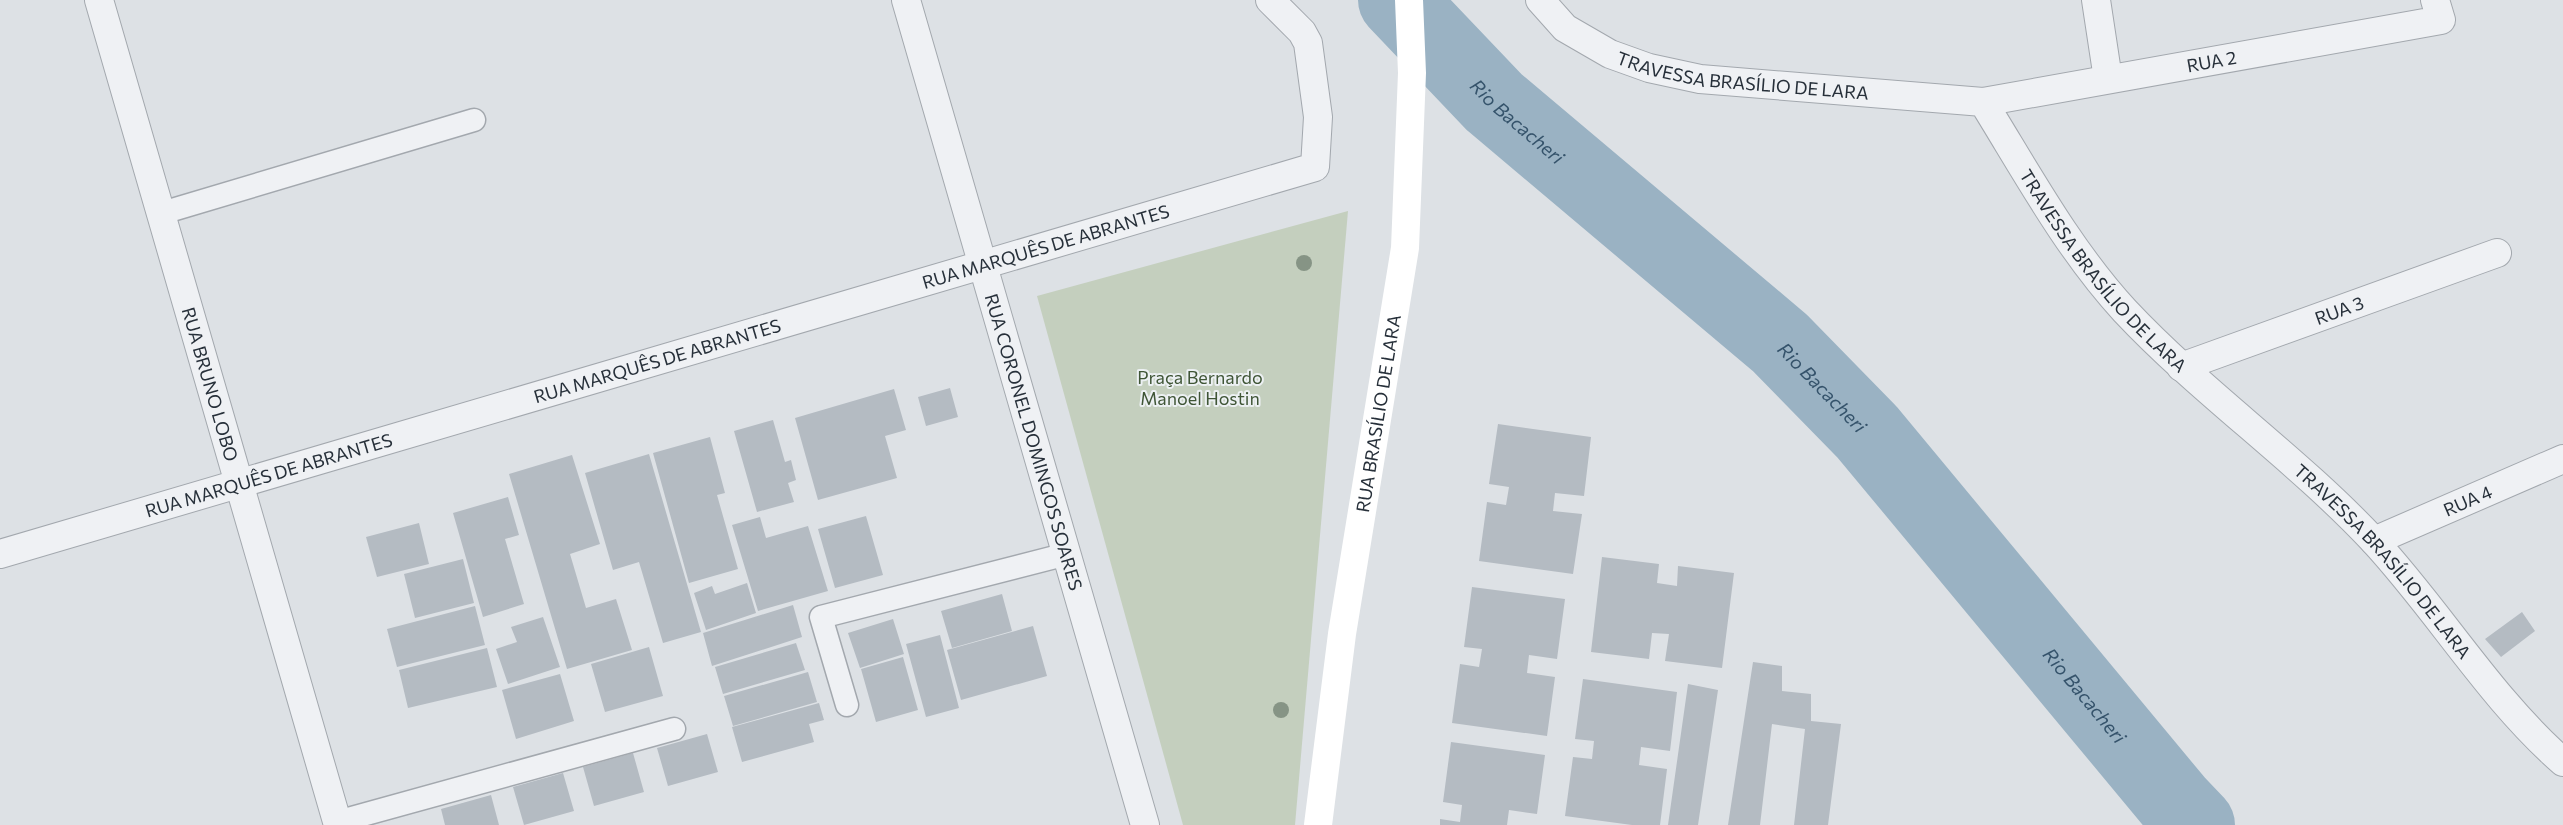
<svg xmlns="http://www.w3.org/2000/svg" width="2563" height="825" font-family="Commissioner,sans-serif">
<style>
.green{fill:#c4cfbe}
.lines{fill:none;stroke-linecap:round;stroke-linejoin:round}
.river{stroke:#9ab2c3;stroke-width:78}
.building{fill:#b4bbc2}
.lane-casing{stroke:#a3a8ae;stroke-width:25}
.street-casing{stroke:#a3a8ae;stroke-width:30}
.lane{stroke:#eff1f4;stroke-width:22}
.street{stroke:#eff1f4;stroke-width:28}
.secondary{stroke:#fff;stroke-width:28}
.tree{fill:#869485}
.labels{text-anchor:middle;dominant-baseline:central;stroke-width:4;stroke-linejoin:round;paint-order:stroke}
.street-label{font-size:18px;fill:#27303a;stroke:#ecf0f3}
.park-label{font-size:18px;fill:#3f5536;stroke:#ecf0f3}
.water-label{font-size:19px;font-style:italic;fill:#35536b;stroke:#ecf0f3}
</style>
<rect width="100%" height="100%" fill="#dde1e5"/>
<!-- green -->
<path class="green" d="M1348 211 1295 825H1183L1037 296Z"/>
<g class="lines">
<!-- river -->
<path class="river" id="s1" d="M1397 0 1494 102 1780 343 1867 432 2176 804 2196 825"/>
</g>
<!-- building -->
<path class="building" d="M950 388 958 417 926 426 918 397Z
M894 389 906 430 885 436 897 478 818 500 795 418Z
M773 420 785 462 791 460 796 480 788 483 794 502 757 512 734 431Z
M1498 424 1591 437 1584 496 1555 493 1553 511 1582 514 1573 574 1479 561 1487 502 1506 505 1509 487 1489 484Z
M710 437 725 493 717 495 738 569 689 583 653 453Z
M649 454 701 632 663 643 639 562 613 570 585 473Z
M572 455 600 544 570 554 586 608 616 599 632 650 567 669 509 474Z
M508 497 519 535 505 539 524 604 483 617 453 513Z
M866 516 883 575 835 588 818 529Z
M760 517 766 538 808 526 828 591 758 611 732 525Z
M419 523 429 564 377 577 366 537Z
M1602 557 1659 564 1657 583 1677 586 1678 566 1734 573 1722 668 1665 661 1669 634 1652 633 1649 659 1591 652Z
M463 559 474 603 415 618 404 574Z
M747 583 756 613 706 630 694 593 712 586 715 594Z
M1472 587 1565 599 1557 659 1529 655 1527 673 1555 677 1547 736 1452 723 1460 664 1479 667 1482 649 1464 647Z
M1002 594 1012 631 952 648 941 611Z
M793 605 802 637 712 666 703 633Z
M475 606 485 645 397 667 387 629Z
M2522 612 2535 631 2501 657 2485 639Z
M543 617 560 667 508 684 496 649 517 642 511 627Z
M893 619 904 654 860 668 848 633Z
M1033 626 1047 676 961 700 947 650Z
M940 635 959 708 926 717 906 644Z
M796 643 805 670 723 694 715 667Z
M649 647 663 696 605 712 591 664Z
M487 648 497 687 408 708 399 670Z
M903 657 918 710 876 722 861 669Z
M1753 662 1782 666V691L1811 694V721L1841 724 1828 825H1794L1805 729 1772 724 1760 825H1728Z
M808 672 817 702 733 726 724 696Z
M560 674 574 721 516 739 502 690Z
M1583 679 1677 692 1670 751 1641 747 1639 765 1667 769 1660 825H1632L1565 816 1573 757 1592 759 1594 741 1575 739Z
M1688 684 1718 690 1698 825H1668Z
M819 703 824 720 809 724 814 742 742 762 732 727Z
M707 734 718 772 668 786 657 748Z
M1451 742 1545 755 1537 814 1509 810 1507 825H1440V819L1460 822 1462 805 1443 802Z
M633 753 644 792 594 806 583 767Z
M563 773 574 811 524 825 513 787Z
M491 795 499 825H445L441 809Z"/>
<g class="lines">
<defs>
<path id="lane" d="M162 213 474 120
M847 705 821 617 1067 554
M337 822 674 729"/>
<g id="street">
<path id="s2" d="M99 0 338 825"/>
<path id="s3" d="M906 0 1145 825"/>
<path id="s4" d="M1540 0 1565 28 1610 54 1649 68 1700 79 1983 102C2027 173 2068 249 2125 311 2202 393 2296 458 2373 540 2439 611 2489 697 2563 762"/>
<path d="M2096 0 2108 79"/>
<path id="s5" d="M1983 102 2441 20 2435 0"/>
<path id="s6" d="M2181 367 2497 253"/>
<path id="s7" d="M2374 541 2563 459"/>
<path id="s8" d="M0 554 1315 167 1318 117 1308 43 1302 32 1270 0"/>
</g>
</defs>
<!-- lane casing -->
<use href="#lane" class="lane-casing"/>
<!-- street casing -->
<use href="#street" class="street-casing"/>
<!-- lane -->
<use href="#lane" class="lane"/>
<!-- street -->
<use href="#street" class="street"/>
<!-- secondary -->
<path class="secondary" id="s9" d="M1318 825 1342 634 1405 248 1412 73 1409 0"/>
</g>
<!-- trees -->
<g class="tree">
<circle cx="1304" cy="263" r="8"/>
<circle cx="1281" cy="710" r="8"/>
</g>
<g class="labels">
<!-- street labels -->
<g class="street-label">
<text stroke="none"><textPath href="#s5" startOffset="232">RUA 2</textPath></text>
<text stroke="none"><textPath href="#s4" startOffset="225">TRAVESSA BRASÍLIO DE LARA</textPath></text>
<text stroke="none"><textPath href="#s8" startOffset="1090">RUA MARQUÊS DE ABRANTES</textPath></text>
<text stroke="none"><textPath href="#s4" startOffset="675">TRAVESSA BRASÍLIO DE LARA</textPath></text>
<text stroke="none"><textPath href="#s6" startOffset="168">RUA 3</textPath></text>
<text stroke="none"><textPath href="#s8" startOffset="685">RUA MARQUÊS DE ABRANTES</textPath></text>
<text stroke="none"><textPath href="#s2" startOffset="400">RUA BRUNO LOBO</textPath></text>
<text stroke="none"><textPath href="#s9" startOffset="416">RUA BRASÍLIO DE LARA</textPath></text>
<text stroke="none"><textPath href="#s3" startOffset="460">RUA CORONEL DOMINGOS SOARES</textPath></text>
<text stroke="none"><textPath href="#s8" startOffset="280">RUA MARQUÊS DE ABRANTES</textPath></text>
<text stroke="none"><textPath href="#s7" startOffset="102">RUA 4</textPath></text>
<text stroke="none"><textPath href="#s4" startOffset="1080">TRAVESSA BRASÍLIO DE LARA</textPath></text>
</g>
<!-- park labels -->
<g class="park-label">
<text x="1200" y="377">Praça Bernardo<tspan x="1200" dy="21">Manoel Hostin</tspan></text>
</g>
<!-- water labels -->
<g class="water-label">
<text stroke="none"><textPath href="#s1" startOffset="171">Rio Bacacheri</textPath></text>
<text stroke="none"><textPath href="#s1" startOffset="576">Rio Bacacheri</textPath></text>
<text stroke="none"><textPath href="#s1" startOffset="981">Rio Bacacheri</textPath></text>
</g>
</g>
</svg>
